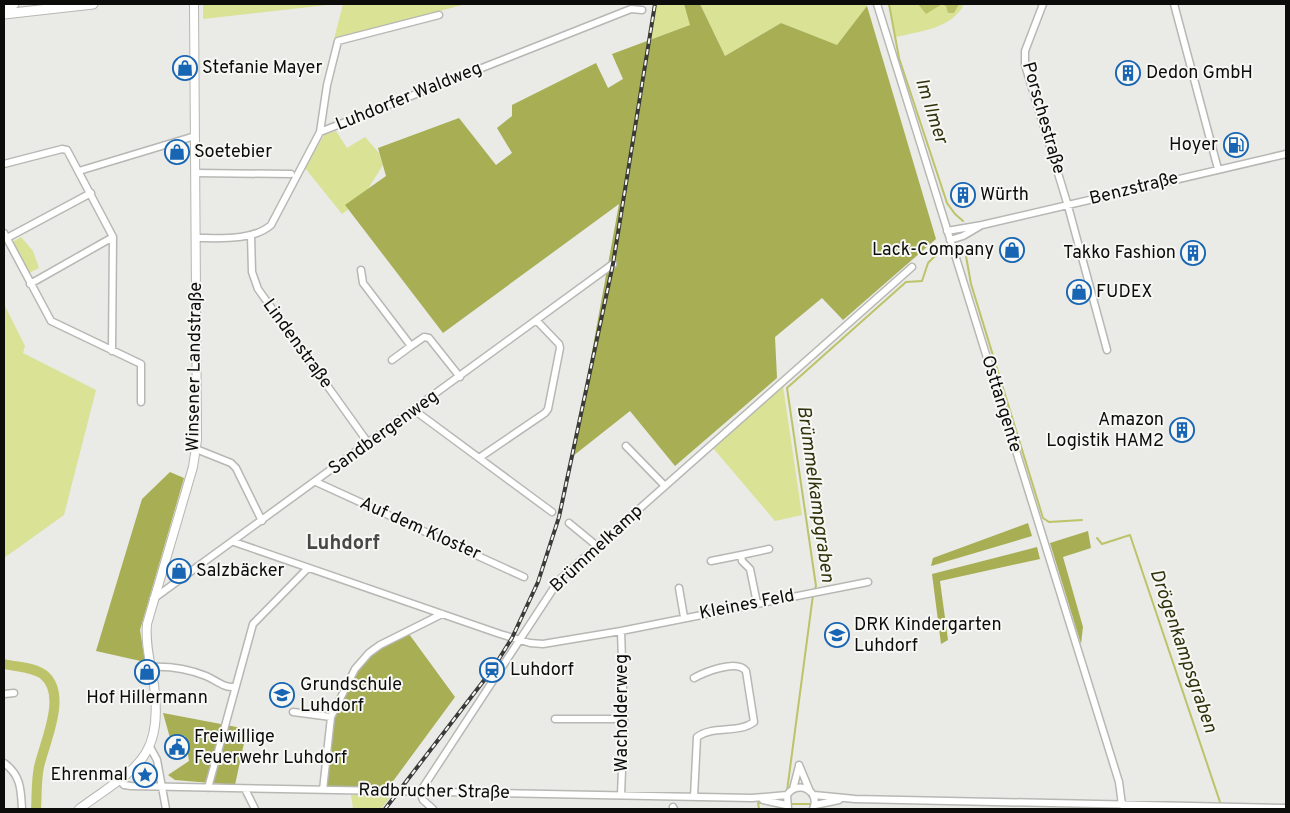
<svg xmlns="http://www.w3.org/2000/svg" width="1290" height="813" font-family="Overpass,sans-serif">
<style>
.green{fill:#dae296}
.forest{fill:#a7ae54}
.water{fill:#bcc369}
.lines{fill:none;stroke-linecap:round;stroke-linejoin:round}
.stream{stroke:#bcc369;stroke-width:2}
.river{stroke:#bcc369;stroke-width:10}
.minor-casing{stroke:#b7b7b4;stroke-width:9}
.major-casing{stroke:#b7b7b4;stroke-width:10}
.highway-casing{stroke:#b7b7b4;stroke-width:11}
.minor{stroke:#fff;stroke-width:6}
.major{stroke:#fff;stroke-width:8}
.highway{stroke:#fff;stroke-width:9}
.rail-casing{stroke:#3a3a38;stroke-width:4}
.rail{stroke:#f7f7f4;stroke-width:2;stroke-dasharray:5.5;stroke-linecap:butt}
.labels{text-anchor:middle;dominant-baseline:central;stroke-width:4;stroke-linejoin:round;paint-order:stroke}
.poi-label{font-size:18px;fill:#0c0c0b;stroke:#f7f7f4;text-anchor:start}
.street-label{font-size:18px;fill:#0c0c0b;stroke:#f7f7f4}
.water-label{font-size:19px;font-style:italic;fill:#30320b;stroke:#f7f7f4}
.quarter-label{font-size:20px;font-weight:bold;fill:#474845;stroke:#f7f7f4}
</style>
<rect width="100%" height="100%" fill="#eaeae6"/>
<!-- green -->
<path class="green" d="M203 4H336L203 19Z
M343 4H466L334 39Z
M653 4H684L691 25 647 41Z
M700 4H866L867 6 837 46 781 23 725 56Z
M888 4H964C952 29 920 31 896 37Z
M336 131 347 148 365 137 379 153 383 165 361 200 342 214 305 168 324 135Z
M21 237 33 251 39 268 29 273 14 245V241Z
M4 304 25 346 23 353 96 390 64 515 4 558Z
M783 386 802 515 775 521 713 448Z
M351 795H392L381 809H353Z"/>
<!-- forest -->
<path class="forest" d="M684 4H700L725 56 781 23 837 45 867 6 936 239 843 320 822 298 775 337 777 378 675 466 630 411 573 456 619 204 443 333 345 205 386 176 378 148 459 118 496 165 512 153 497 128 512 116V105L596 63 608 88 623 79 612 54 690 25Z
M170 472 184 478 140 630 145 662 96 651 142 499Z
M1028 523 1032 536 931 566 933 558Z
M1088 531 1091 548 1063 557 1083 627 1081 644 1050 543Z
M1037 547 1040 559 940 581 948 640 941 644 932 574Z
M409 634 455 697 388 788H325L333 719 359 666 381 647Z
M163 713 247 729 235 785 175 780 168 775 189 761 185 736 170 738Z"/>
<!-- water -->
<path class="water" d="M918 4H959L954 13H948L946 6 942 4 926 14Z"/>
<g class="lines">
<!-- stream -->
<path class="stream" d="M889 4 899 58 947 203 955 214 963 221
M969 244 966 256 971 284 1043 518 1049 522 1082 520
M1097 538 1102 544 1130 535 1221 805
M814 591 816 586 787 388 906 282 922 281 928 263 942 249
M787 791 813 595
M789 804H812
M759 809 758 803H764"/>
<!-- river -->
<path class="river" d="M4 664C17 667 34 667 44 675 68 695 44 743 39 767 36 781 37 795 36 809"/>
<defs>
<path id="minor" d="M877 4 1119 782 1122 805
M1043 4 1025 51V65L1068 206 1107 350
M1174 4 1218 169
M320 132 631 9 642 10
M4 164 62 149 67 150 113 237 112 351
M79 171 195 136
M195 173 291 174
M947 231 982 225 1286 154
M4 233 51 321 141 364V402
M251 235 252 272 258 289 369 444
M7 238 91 193
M196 238C219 238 253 241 271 225L320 132 327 85 338 41 439 15
M950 240 963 236 980 226
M361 270 363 283 411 346 424 337 429 338 460 377
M30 284 113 237
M392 360 411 346
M414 410 552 512
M626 446 665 486
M196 449 231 463 236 468 262 521
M479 458 545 413 548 409 560 348 559 344 537 321
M316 482 524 577
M569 523 597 546
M234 542 500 634 530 643 543 644 621 631 868 582
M741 555 769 549
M711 561 741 555 742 561 750 569 757 603
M679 588 684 617
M153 599 613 264
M621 631 624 719 621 795
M151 667C170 666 188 669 206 676 216 680 223 688 235 687
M4 694 14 693
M293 712 331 717
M555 719H624
M150 747 157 760 166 809
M4 763C21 775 21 790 22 809
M799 765 809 789
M119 779 124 785 131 786 752 798 787 795
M208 788 253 624 308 568
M245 789 255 809
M793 789 799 766
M323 790 331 717 355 669 369 653 380 645 442 614
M420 792 559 580 912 267
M420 792 423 800 433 809
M814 795 855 799 1286 808
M694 797 697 737C713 725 738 734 754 722L746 671C737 659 705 672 694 678
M763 800 786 805
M815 805 839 800
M673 807 674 809
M788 809 787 795C798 779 821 791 813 809"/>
<path id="major" d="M79 809C133 769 164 761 154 685 151 665 145 645 147 624L193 467 197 440 194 4"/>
<path id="highway" d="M4 5 14 4
M4 14 93 4"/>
</defs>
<!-- minor casing -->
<use href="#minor" class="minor-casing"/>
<!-- major casing -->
<use href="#major" class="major-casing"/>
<!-- highway casing -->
<use href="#highway" class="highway-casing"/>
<!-- minor -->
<use href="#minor" class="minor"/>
<!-- major -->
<use href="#major" class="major"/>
<!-- highway -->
<use href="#highway" class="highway"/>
<defs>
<path id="rail" d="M385 809 492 670 512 638 538 582 559 517 613 264 655 4"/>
</defs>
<!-- rail casing -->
<use href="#rail" class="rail-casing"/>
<!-- rail -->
<use href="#rail" class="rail"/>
</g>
<!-- icons -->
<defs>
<symbol id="shop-ring" viewBox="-11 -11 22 22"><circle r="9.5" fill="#f7f7f4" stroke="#1765b3" stroke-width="1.5"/><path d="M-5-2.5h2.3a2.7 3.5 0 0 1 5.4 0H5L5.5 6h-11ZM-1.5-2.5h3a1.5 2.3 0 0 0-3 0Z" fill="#1765b3"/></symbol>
<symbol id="building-ring" viewBox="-11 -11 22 22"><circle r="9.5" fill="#f7f7f4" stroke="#1765b3" stroke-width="1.5"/><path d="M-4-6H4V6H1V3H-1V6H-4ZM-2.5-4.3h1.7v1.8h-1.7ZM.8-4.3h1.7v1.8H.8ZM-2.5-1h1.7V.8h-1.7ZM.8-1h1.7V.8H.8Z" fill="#1765b3"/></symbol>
<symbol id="fuel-ring" viewBox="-11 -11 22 22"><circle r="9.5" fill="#f7f7f4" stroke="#1765b3" stroke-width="1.5"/><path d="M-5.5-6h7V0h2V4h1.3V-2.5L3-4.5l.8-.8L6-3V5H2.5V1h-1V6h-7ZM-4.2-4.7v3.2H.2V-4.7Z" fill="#1765b3"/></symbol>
<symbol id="school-ring" viewBox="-11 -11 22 22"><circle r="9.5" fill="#f7f7f4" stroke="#1765b3" stroke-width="1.5"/><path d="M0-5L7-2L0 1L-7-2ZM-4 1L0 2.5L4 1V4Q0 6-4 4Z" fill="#1765b3"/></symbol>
<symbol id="station-ring" viewBox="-11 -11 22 22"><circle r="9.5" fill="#f7f7f4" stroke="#1765b3" stroke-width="1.5"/><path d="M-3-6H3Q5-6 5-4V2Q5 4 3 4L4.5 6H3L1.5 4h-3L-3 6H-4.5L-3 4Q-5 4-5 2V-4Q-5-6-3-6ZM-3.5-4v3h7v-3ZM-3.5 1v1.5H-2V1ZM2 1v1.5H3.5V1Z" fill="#1765b3"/></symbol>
<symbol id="civic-ring" viewBox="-11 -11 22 22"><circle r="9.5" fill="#f7f7f4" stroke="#1765b3" stroke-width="1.5"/><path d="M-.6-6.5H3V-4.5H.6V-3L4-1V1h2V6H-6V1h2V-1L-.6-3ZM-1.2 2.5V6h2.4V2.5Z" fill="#1765b3"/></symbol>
<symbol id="sight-ring" viewBox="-11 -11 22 22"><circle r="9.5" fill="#f7f7f4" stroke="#1765b3" stroke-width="1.5"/><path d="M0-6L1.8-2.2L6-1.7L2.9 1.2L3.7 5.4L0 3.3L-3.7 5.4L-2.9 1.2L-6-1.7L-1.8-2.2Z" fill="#1765b3"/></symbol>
</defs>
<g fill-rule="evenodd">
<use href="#shop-ring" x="171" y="54" width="28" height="28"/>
<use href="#building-ring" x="1114" y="59" width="28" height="28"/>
<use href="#fuel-ring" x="1222" y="131" width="28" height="28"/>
<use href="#shop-ring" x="163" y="138" width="28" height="28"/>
<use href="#building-ring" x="949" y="181" width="28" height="28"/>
<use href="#shop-ring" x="998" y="236" width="28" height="28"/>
<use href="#building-ring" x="1179" y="239" width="28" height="28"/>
<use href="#shop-ring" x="1065" y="278" width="28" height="28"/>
<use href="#building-ring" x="1168" y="416" width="28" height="28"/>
<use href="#shop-ring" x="165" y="557" width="28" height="28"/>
<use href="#school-ring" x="823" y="621" width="28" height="28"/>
<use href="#station-ring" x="478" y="656" width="28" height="28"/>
<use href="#shop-ring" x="133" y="658" width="28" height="28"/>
<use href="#school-ring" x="268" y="681" width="28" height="28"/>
<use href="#civic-ring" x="163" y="733" width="28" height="28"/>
<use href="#sight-ring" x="131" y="761" width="28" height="28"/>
</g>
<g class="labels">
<!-- poi labels -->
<g class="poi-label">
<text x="202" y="68">Stefanie Mayer</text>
<text x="1146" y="73">Dedon GmbH</text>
<text x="1218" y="145" text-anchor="end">Hoyer</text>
<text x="194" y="152">Soetebier</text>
<text x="980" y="195">Würth</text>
<text x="994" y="250" text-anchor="end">Lack-Company</text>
<text x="1176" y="253" text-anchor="end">Takko Fashion</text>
<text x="1096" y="292">FUDEX</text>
<text x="1164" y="420" text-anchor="end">Amazon<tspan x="1164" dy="21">Logistik HAM2</tspan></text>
<text x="196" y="571">Salzbäcker</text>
<text x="854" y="625">DRK Kindergarten<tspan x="854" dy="21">Luhdorf</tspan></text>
<text x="510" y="670">Luhdorf</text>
<text x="300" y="685">Grundschule<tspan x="300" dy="21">Luhdorf</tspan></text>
<text x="147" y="698" text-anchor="middle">Hof Hillermann</text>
<text x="194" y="737">Freiwillige<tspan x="194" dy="21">Feuerwehr Luhdorf</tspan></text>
<text x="128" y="775" text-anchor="end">Ehrenmal</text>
</g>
<!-- street labels -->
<g class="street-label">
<text transform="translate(409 97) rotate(-22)">Luhdorfer Waldweg</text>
<text transform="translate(1043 118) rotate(74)">Porschestraße</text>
<text transform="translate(1134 189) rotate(-14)">Benzstraße</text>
<text transform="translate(297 344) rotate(54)">Lindenstraße</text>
<text transform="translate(195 367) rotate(-89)">Winsener Landstraße</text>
<text transform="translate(1001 404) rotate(73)">Osttangente</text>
<text transform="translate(384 433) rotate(-36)">Sandbergenweg</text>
<text transform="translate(420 529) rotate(24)">Auf dem Kloster</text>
<text transform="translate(597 549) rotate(-43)">Brümmelkamp</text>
<text transform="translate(747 605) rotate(-11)">Kleines Feld</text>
<text transform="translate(622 713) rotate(-90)">Wacholderweg</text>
<text transform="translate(434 792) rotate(1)">Radbrucher Straße</text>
</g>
<!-- water labels -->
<g class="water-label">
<text transform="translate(931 111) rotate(72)">Im Ilmer</text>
<text transform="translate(815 494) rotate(82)">Brümmelkampgraben</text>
<text transform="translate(1183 651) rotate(71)">Drögenkampsgraben</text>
</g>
<!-- quarter labels -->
<g class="quarter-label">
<text x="343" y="544">Luhdorf</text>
</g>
</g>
<!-- border -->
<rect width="1290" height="813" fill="none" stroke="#0c0c0b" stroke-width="10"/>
</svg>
